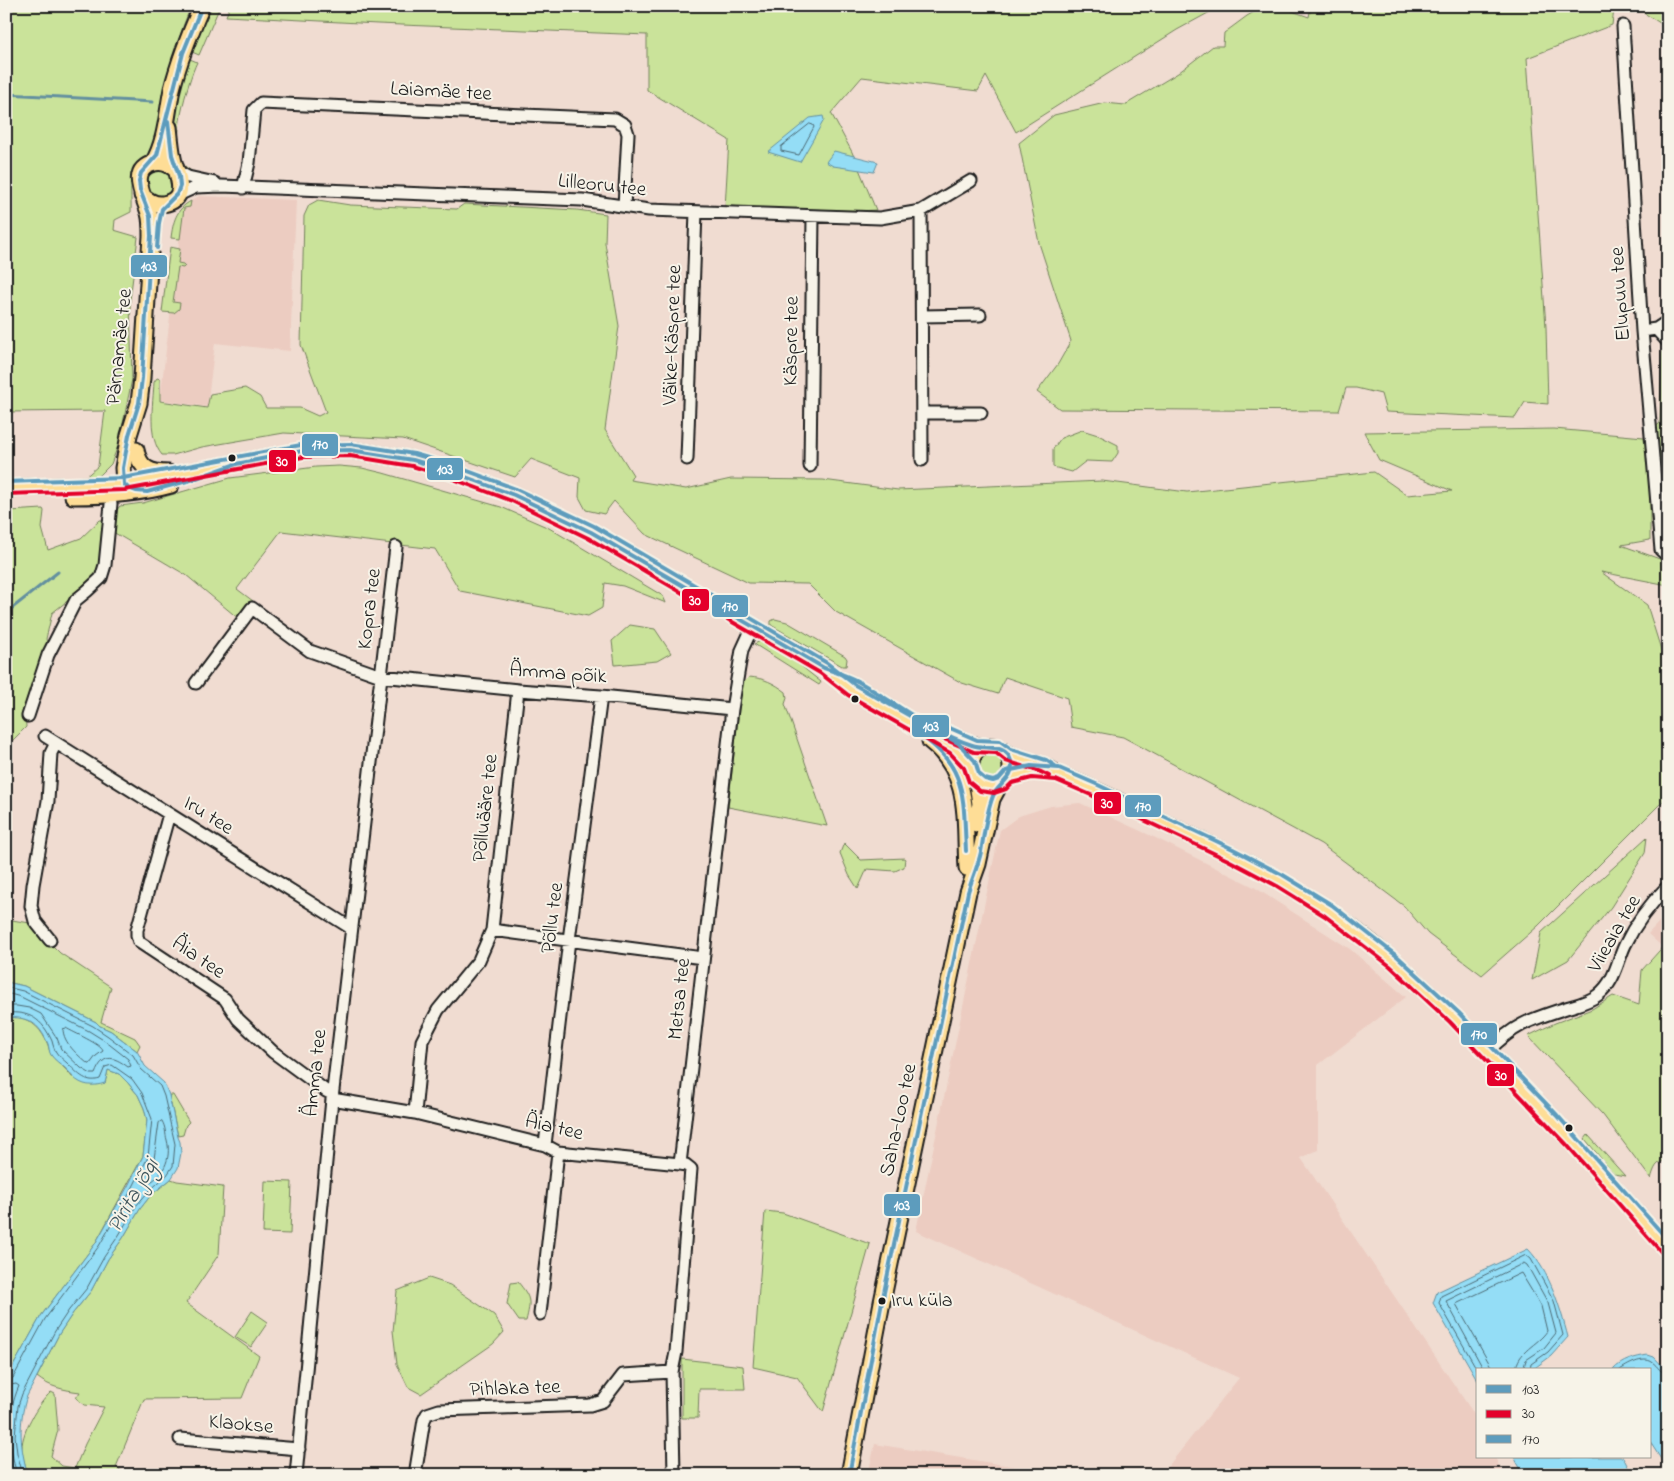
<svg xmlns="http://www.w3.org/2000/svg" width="1674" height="1481" font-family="'Indie Flower',sans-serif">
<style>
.built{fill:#ecccc1}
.green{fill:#cae39a;stroke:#73805b}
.water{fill:#94ddf6;stroke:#64909f}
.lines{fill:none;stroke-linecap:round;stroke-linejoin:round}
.shore{stroke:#4c6973;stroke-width:1}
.stream{stroke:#64909f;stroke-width:3}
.minor-casing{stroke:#1c1c1c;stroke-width:15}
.major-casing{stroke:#1c1c1c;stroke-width:19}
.minor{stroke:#f7f3e8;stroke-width:11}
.major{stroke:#fedd96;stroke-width:15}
.bus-1-casing{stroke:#f7f3e8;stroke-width:8}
.bus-2-casing{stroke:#f7f3e8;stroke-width:8}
.bus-3-casing{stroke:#f7f3e8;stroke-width:8}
.bus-1{stroke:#5d9cbd;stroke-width:4}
.bus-2{stroke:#e4002b;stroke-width:4}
.bus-3{stroke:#5d9cbd;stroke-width:4}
.bus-dot{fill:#1c1c1c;stroke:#f7f3e8;stroke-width:2}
.labels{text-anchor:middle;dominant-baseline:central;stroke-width:4;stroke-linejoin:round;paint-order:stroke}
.bus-label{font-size:20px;fill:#1c1c1c;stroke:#f7f3e8;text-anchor:start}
.street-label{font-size:21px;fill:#1c1c1c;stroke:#f7f3e8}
.water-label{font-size:22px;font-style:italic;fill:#40565d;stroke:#f7f3e8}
.line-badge{stroke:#f7f3e8;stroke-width:2}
.badge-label{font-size:14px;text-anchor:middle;font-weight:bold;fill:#fff}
</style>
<rect width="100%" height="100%" fill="#f0dcd1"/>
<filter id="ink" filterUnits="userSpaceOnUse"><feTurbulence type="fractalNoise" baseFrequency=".02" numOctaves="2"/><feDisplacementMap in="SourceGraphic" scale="10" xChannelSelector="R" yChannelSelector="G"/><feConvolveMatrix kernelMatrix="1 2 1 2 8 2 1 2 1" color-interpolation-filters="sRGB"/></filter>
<g filter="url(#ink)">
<!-- built -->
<path class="built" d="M199 196 296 200 290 351 215 343 207 407 160 400 183 208 191 201Z
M1080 803 1160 840 1254 887 1350 949 1406 997 1318 1065V1150L1301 1158 1478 1420V1457H1495L1503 1475H1161L1239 1378 916 1231 1000 830 1019 816 1051 806Z
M1668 912V952L1648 934Z
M875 1444 1066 1475H868Z"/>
<!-- green -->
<path class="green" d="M6 6H191C171 54 162 101 154 151 125 165 132 185 131 212L115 220 114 230 138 237 130 300 132 379 119 443 111 464 100 475 82 480 98 466 105 411 6 412Z
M210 6H220L199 55 192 52Z
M230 6H1148L1161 9 1168 6H1221L1177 30 1016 132 986 76 978 91 862 77 831 113 852 152 876 210 810 214 725 208 729 140 647 90V35L378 24 226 16Z
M1264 6H1287L1292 11 1309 17 1311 6H1348L1352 11 1358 6H1594L1614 9 1612 25 1527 58 1546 327 1548 404 1525 402 1515 418 1386 412 1381 394 1356 388H1346L1339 411 1060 409 1037 392 1058 364 1071 341 1039 243 1019 143 1054 115 1105 103 1125 105 1178 73 1213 46H1223L1224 33 1247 16Z
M1644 6H1668V28L1644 13Z
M190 59 197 62C187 84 170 142 183 163 185 168 191 170 194 173L185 171C183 168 180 165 178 162 167 136 177 82 190 59Z
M146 183a14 14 0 1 1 28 0a14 14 0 1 1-28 0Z
M318 200 350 205 457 209 464 204 577 210 606 214 605 243 619 326 605 430 633 475 630 480 686 489 731 479 823 480 898 490 1102 481 1187 492 1374 472 1407 495 1452 491 1379 460 1364 432 1554 429 1644 437 1660 423 1662 353 1668 341V472L1650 464V540L1621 545 1668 562V585L1601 572 1647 605 1668 672V796L1538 926 1482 975 1428 934 1404 906 1321 844 1123 737 1071 727 1067 698 1005 677 998 694 962 683 836 612 808 584 749 583 645 534 614 501 604 514 586 510 579 497 580 478 531 459 515 477 403 439 284 433 202 447 173 455H162C147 437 153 405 154 382L157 378 160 379V401L207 408 210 394 245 388 260 397 266 408H300L318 416 326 412 301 345 304 216 309 205Z
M191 201 190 207 184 208 180 239 171 238C173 222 176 209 191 201Z
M170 247 180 249 178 263 183 264 185 266 183 268 178 267 173 302 180 303 179 309 174 313 162 312Z
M1082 430 1098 435 1118 445V453L1112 462 1086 461 1072 472 1053 467V449L1061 438Z
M339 466 362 468 383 473 501 507 549 528 663 596 666 603 623 586 605 583 602 608 588 616 460 591 435 549 281 531 237 589 253 601 239 619 186 575 113 532 115 512 120 506 143 503 230 478 316 467Z
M6 507 9 511 43 509 44 511 42 528 48 550 81 538 100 520H103L105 527 103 564 98 577 52 613 46 639 47 643 25 711 26 727 6 747Z
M775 619 787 622 845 656 847 659 846 666H842L771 625V621Z
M630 625 655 629 671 653 657 661 615 665 612 641Z
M761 641 801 666 821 682 819 685 754 644Z
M749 677C764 678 774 683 786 692L787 698 785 704 827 826 728 807 740 701 743 683Z
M977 766a14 14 0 1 1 28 0a14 14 0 1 1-28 0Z
M1647 837 1645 853 1611 907 1568 960 1532 980 1541 933Z
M844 843 861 860 905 858 904 867 895 871 867 869 858 889 849 875 840 853Z
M6 919 30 923 60 953 111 987 101 1022 135 1038 140 1045 137 1051 111 1031 100 1026 96 1022 24 986 6 982Z
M1668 941V994L1664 996 1668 1014V1160C1656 1161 1654 1169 1651 1179L1603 1115 1528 1036 1555 1023 1592 1009 1613 996 1639 1005 1642 970Z
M17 1017C33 1020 42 1030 48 1045 49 1049 50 1053 52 1056 59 1064 67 1069 72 1077L105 1083 108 1070 119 1074 128 1083 138 1095 144 1108 147 1120 143 1156 95 1244 41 1316 6 1379V1018Z
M169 1095H173L189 1122 186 1125 183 1135 178 1136Z
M1588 1135 1625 1176 1614 1174 1585 1139Z
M171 1179 177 1181 223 1187 219 1254 186 1303 259 1356 242 1398 144 1399 116 1467 127 1475H28C26 1467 23 1459 22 1452 20 1433 38 1404 51 1392L55 1394 58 1430 51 1456 62 1466 75 1468 85 1444 104 1407 84 1405 76 1398 80 1392C64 1390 49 1387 37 1377L59 1334 73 1313 91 1291 108 1259 123 1238 140 1209 151 1195Z
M265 1181 292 1182 290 1234 263 1233Z
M765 1211 783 1213 870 1244 823 1412 797 1377 753 1367Z
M429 1278 450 1285 494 1315 504 1332 493 1344 421 1394 408 1387 397 1364 393 1331 397 1291Z
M518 1282C531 1298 531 1301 526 1321H519L507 1304 511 1283Z
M252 1311 268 1322 251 1347 235 1337Z
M682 1359 743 1366 745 1389H699L698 1418H682Z"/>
<!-- water -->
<path class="water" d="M823 116 824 120 800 162 768 152 810 118Z
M834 151 878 162 874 172 833 166 826 162Z
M6 982 24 986 96 1022 100 1026 111 1031 137 1051 145 1066 164 1083 169 1095 178 1137 180 1142 181 1153 178 1168 171 1179 151 1195 140 1209 123 1238 108 1259 91 1291 73 1313 59 1334 27 1396C18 1423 20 1448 28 1475H6V1379L41 1316 95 1244 128 1186 143 1156 147 1120 144 1108 138 1095 128 1083 119 1074 108 1070 105 1083C93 1087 82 1086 73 1077 70 1074 68 1070 65 1068 61 1064 54 1060 51 1055 49 1052 49 1047 48 1044 39 1023 28 1016 6 1018Z
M1528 1249C1550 1272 1560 1307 1568 1337L1551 1356 1532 1370H1478V1381L1433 1303 1437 1292Z
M1648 1355 1654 1357 1668 1372V1470L1650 1442V1370H1613C1622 1360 1635 1357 1648 1355Z
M1514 1457H1623L1632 1475H1524Z"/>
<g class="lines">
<!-- shore -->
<path class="shore" d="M810 124 813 125 814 127 799 155 781 151V147Z
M6 987 23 991 93 1026 108 1036 133 1055 141 1069 160 1086 164 1096 175 1144 173 1166 167 1175 148 1192 136 1206 119 1235 104 1257 87 1288 69 1310 55 1331 22 1394 18 1406 15 1436 17 1453 23 1475
M6 993 21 997 89 1031 105 1041 128 1059 131 1066 128 1067C112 1055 103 1054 95 1074H91L81 1068 61 1049 57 1038 41 1014 29 1008 17 1006H6
M6 1013C30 1011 42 1019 52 1041 53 1045 54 1049 56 1052 58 1056 64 1060 67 1063 77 1072 85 1084 100 1079L105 1067 112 1065 132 1079 142 1093 152 1119 148 1157 132 1189 99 1246 45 1319 13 1378 6 1380
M63 1029 66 1028C74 1033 101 1044 103 1051L96 1056 90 1064H88C78 1055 63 1043 63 1029Z
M162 1121C166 1128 165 1133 167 1140 172 1159 163 1177 145 1185L143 1181 154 1159 159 1123Z
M1484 1370 1446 1301 1524 1263 1527 1265 1548 1303 1556 1333 1544 1348 1526 1360 1523 1370
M1493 1370 1456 1304 1521 1273 1541 1306 1547 1331C1538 1345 1517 1351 1516 1370
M1620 1370C1627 1365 1643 1356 1652 1362 1658 1366 1660 1373 1668 1374
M1478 1371 1439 1303 1441 1296 1526 1255 1531 1259 1554 1301 1563 1335 1548 1352 1531 1364 1530 1370
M6 1386 16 1384 19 1386C6 1416 8 1443 17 1475"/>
<!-- stream -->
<path class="stream" d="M6 94 153 102
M6 613 58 572"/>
<defs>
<path id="minor" d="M1623 26 1642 331 1661 550 1668 556
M177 171 188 177 215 183
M243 188 249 163 254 110 261 103 615 119 625 125 628 134 624 206
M176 196 196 187 221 186 582 200 649 210 880 218 921 211 971 181
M921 211 922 460
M922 316 980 315
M1656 329 1668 342
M1642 331 1656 329 1668 321
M922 413H981
M687 459 696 212
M810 466 813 216
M196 683 252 608 310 651 381 676 518 690 601 696 732 709
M28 716 48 655 76 600 87 591 101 578 105 565 111 504
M45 736 351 928
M169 814 137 930V936L139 942 225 999 238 1019 273 1052 326 1091 332 1094
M492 930 703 958
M50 940 35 921 31 906 33 885 48 801 51 753 56 743
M1488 1051C1514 1025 1529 1020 1563 1009 1575 1005 1588 1003 1598 995 1615 982 1617 962 1625 945 1635 924 1651 903 1668 886
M332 1099 415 1113 545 1145 558 1152 680 1164
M415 1113 422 1041 438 1010 479 960 492 930 518 690
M545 1145 569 940 601 696
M540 1314 558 1152
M672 1372 674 1475
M180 1439 299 1449
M296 1475 332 1099 396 547
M415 1475 424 1420 427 1414 439 1410 590 1405 603 1401 623 1375 672 1372 676 1352 691 1169 686 1165 680 1164 732 709 742 650 753 626"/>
<path id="major" d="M153 163C166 141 167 114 172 89 179 61 190 33 202 6
M142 195C148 201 154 205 163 204 191 199 176 174 173 158 171 148 170 137 169 127
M136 450C140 469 150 473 169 473
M124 484 123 468 129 435 139 403 142 378 151 236C151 228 151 220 149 213 144 196 127 169 155 163 164 161 171 165 177 171
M6 488 124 484 302 451 350 450 413 460 447 470 514 495 591 532 824 668 851 690 954 748 970 765
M73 496C107 496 138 494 171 485
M944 732 968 743 982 747
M930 741C972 774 964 821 967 868
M1008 755C1014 767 1011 782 997 786 968 795 960 747 990 746 995 746 1000 747 1004 751 1016 760 1030 760 1044 766 1048 768 1053 771 1057 774 1090 786 1122 803 1154 818 1222 850 1291 881 1351 927 1410 971 1461 1024 1512 1077 1566 1134 1617 1190 1668 1250
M1008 777 1032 772 1048 773
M976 824 980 804 977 782
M849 1475 882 1302 968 892 978 864 992 799 999 786"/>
</defs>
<!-- minor casing -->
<use href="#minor" class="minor-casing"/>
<!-- major casing -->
<use href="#major" class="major-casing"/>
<!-- minor -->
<use href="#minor" class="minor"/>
<!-- major -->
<use href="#major" class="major"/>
<defs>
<path id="bus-1" d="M202 6 183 53 157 155 141 173 139 181 140 190 150 216 151 236 142 378 139 403 129 435 123 468 124 484 128 488 136 491 147 492 191 480 236 464 302 451 350 450 413 460 447 470 514 495 591 532 824 668C836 672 848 676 859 682 896 703 931 732 972 745 986 750 1006 743 1011 761 1016 777 998 784 993 796 986 814 984 834 981 852 978 866 972 879 968 892L882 1302 849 1475
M157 248 159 223 162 209 177 194 180 186 179 176 172 155 168 121
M914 731C968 765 963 795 966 851"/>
<path id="bus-2" d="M6 494 125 490 303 457 350 456 412 466 445 476 512 501 588 538 820 673 848 695 950 753 964 768 969 782 980 791 994 793 1006 789 1012 783 1032 778 1056 780 1091 795 1228 860 1277 886 1325 916 1390 966 1450 1022 1567 1145 1663 1254
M937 736 974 752 996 753 1006 761 1041 772 1049 776"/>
<path id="bus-3" d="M6 482 123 478 301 445 350 444 414 454 449 464 516 489 594 526 827 663 855 685 958 743 975 761 979 774 985 779 993 781 999 779 1006 771 1031 766 1059 768 1096 784 1233 849 1283 875 1332 905 1398 957 1459 1013 1557 1115 1668 1240
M941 724 977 740 1000 741 1011 749 1046 760 1055 766"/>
</defs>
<!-- bus-1 casing -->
<use href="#bus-1" class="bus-1-casing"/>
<!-- bus-2 casing -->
<use href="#bus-2" class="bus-2-casing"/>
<!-- bus-3 casing -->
<use href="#bus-3" class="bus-3-casing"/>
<!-- bus-1 -->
<use href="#bus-1" class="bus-1"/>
<!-- bus-2 -->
<use href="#bus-2" class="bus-2"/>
<!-- bus-3 -->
<use href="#bus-3" class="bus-3"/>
</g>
</g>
<!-- markers -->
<g class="bus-dot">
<circle cx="232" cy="458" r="4.5"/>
<circle cx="855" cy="699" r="4.5"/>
<circle cx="1569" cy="1128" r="4.5"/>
<circle cx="882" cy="1301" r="4.5"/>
</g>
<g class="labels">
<!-- bus labels -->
<g class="bus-label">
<text x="891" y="1301">Iru küla</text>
</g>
<!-- street labels -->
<g class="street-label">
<text transform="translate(441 92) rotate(3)">Laiamäe tee</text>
<text transform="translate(602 186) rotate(6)">Lilleoru tee</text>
<text transform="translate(1621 294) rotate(-94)">Elupuu tee</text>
<text transform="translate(673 335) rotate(-88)">Väike-Käspre tee</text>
<text transform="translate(792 341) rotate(-89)">Käspre tee</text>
<text transform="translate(120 347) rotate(-84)">Pärnamäe tee</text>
<text transform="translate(370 609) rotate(-83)">Kopra tee</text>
<text transform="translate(558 674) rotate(4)">Ämma põik</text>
<text transform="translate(486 808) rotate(-84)">Põlluääre tee</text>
<text transform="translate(208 816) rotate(32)">Iru tee</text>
<text transform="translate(553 918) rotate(-83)">Põllu tee</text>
<text transform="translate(1615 934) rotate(-60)">Viieaia tee</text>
<text transform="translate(198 958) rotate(34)">Äia tee</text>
<text transform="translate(680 999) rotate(-84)">Metsa tee</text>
<text transform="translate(316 1073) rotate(-84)">Ämma tee</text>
<text transform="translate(899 1120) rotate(-78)">Saha-Loo tee</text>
<text transform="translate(554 1128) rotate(13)">Äia tee</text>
<text transform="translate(515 1389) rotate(-2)">Pihlaka tee</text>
<text transform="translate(241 1425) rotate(5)">Klaokse</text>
</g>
<!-- water labels -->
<g class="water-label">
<text transform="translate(134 1196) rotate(-60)">Pirita jõgi</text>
</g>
</g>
<g class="line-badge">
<rect x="130" y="254" width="38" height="24" rx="5" fill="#5d9cbd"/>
<rect x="301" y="433" width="38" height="24" rx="5" fill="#5d9cbd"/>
<rect x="268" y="449" width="29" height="24" rx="5" fill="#e4002b"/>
<rect x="426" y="457" width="38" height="24" rx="5" fill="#5d9cbd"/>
<rect x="681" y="588" width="29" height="24" rx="5" fill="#e4002b"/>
<rect x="711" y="594" width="38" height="24" rx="5" fill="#5d9cbd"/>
<rect x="911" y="714" width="39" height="24" rx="5" fill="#5d9cbd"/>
<rect x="1093" y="791" width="29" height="24" rx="5" fill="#e4002b"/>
<rect x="1124" y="794" width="38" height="24" rx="5" fill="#5d9cbd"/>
<rect x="1460" y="1022" width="38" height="24" rx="5" fill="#5d9cbd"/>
<rect x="1486" y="1063" width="29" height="24" rx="5" fill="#e4002b"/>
<rect x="883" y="1193" width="38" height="24" rx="5" fill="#5d9cbd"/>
</g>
<g class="badge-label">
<text x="149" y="271">103</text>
<text x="320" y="449">170</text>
<text x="282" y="466">30</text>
<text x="445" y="474">103</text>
<text x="695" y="605">30</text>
<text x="730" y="611">170</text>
<text x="931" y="731">103</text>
<text x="1107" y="808">30</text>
<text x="1143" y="811">170</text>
<text x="1479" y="1039">170</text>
<text x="1501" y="1080">30</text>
<text x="902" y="1210">103</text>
</g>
<!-- margin -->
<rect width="1674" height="1481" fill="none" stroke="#f7f3e8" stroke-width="25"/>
<rect x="12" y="12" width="1649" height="1456" fill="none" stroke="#1c1c1c" stroke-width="2" filter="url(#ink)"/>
<!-- legend -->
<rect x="1476" y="1368" width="175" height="90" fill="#f7f3e8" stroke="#9f9d96"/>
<rect x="1486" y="1385" width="25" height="8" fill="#5d9cbd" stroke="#9f9d96"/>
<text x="1522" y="1394" font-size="15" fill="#1c1c1c">103</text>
<rect x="1486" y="1410" width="25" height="8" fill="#e4002b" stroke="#9f9d96"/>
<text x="1522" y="1418" font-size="15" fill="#1c1c1c">30</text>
<rect x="1486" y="1435" width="25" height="8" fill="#5d9cbd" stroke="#9f9d96"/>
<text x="1522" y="1444" font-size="15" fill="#1c1c1c">170</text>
</svg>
